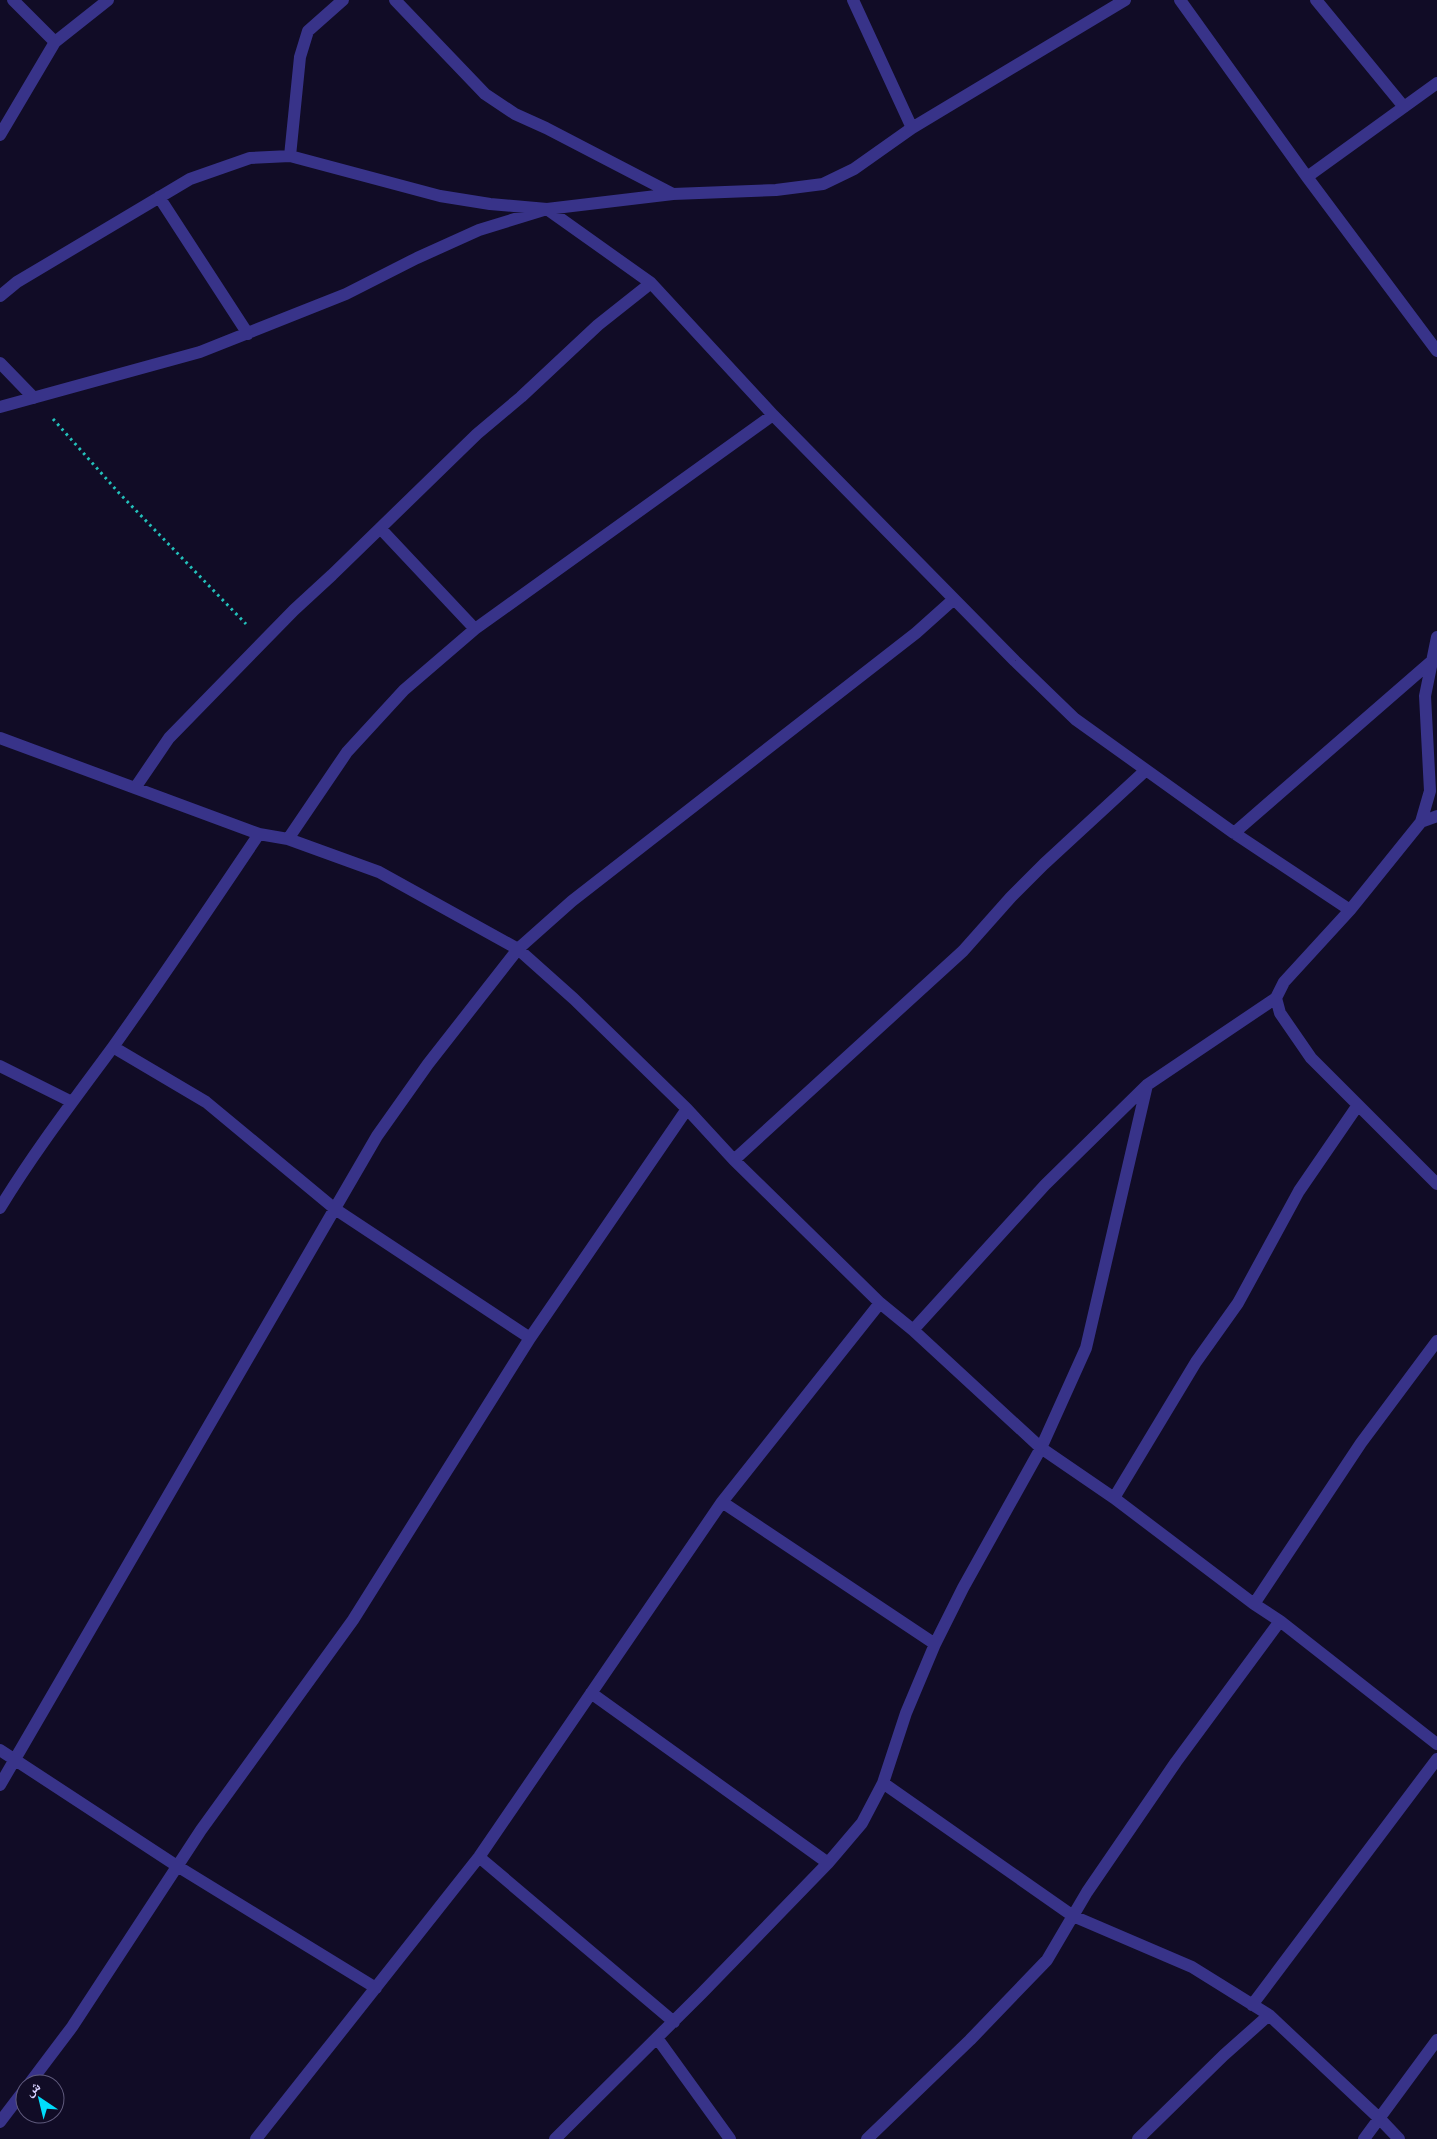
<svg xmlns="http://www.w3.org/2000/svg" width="1437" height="2139" font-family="Overpass,'Noto Naskh Arabic',sans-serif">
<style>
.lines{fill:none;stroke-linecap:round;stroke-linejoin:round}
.path{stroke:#23c1bb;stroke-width:3;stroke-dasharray:2.5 4;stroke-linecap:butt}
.street{stroke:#383389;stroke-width:12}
</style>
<rect width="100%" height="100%" fill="#110c26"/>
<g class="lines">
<!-- path -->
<path class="path" d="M53 419 119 493 246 624"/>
<!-- street -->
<path class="street" d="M13 0 55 42
M395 0 485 94 515 114 546 128 673 194
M853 0 912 128
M1180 0 1307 177 1437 351
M1316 0 1404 107
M0 135 55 42 108 0
M290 156 300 57 308 31 343 0
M1307 177 1437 83
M159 197 248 334
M0 296 17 282 190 179 250 158 290 156 440 196 490 204 547 209 651 283 773 415 1015 661 1075 719 1234 833 1350 910
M0 363 34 398
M0 407 200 352 346 294 417 258 479 230 547 209 673 194 776 190 823 184 854 169 912 128 1125 0
M380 528 475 629
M0 738 259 834 288 839 379 872 518 949 574 999 687 1109 734 1160 880 1303 913 1330 1041 1448 1114 1498 1254 1604 1280 1621 1437 1744
M135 788 169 738 294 610 332 575 477 434 521 397 598 325 651 283
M1421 822 1437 816
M1234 833 1433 660
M288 839 347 752 404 690 475 629 773 415
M1276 998 1280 1013 1311 1058 1437 1184
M113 1047 206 1102 335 1209 530 1338
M0 1066 72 1102
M734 1160 963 951 1011 897 1044 864 1146 770
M0 1208C34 1152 74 1100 113 1047 163 977 211 905 259 834
M913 1330 1045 1185 1147 1085 1276 998 1284 982 1350 910 1421 822 1430 791 1425 696 1437 637
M1114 1498 1196 1362 1238 1303 1299 1191 1358 1105
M722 1502 935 1644
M1254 1604 1361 1443 1437 1341
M591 1693 828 1863
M0 1750 177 1866 376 1988
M883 1783 1073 1916 1192 1967 1269 2015 1380 2119 1399 2139
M0 1785 377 1136 428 1064 518 949 572 901 916 633 954 599
M479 1857 674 2022
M1252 2005 1437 1759
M657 2038 730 2139
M29 2084 72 2027 201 1830 353 1620 530 1338 687 1109
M0 2122 25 2089
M256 2139 479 1857 722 1502 880 1303
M555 2139 702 1993 828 1863 862 1823 883 1783 906 1713 935 1644 963 1588 1041 1448 1086 1348 1147 1085
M867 2139 970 2040 1047 1960 1087 1892 1176 1762 1280 1621
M1138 2139 1224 2055 1269 2015
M1364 2139 1437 2040"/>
</g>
<!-- north arrow -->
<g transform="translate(40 2099) rotate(325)"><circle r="24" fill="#110c26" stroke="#605b7d"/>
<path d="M0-4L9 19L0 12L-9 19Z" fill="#00ddfc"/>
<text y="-8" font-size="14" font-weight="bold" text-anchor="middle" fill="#d7d1ff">ش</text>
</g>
</svg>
